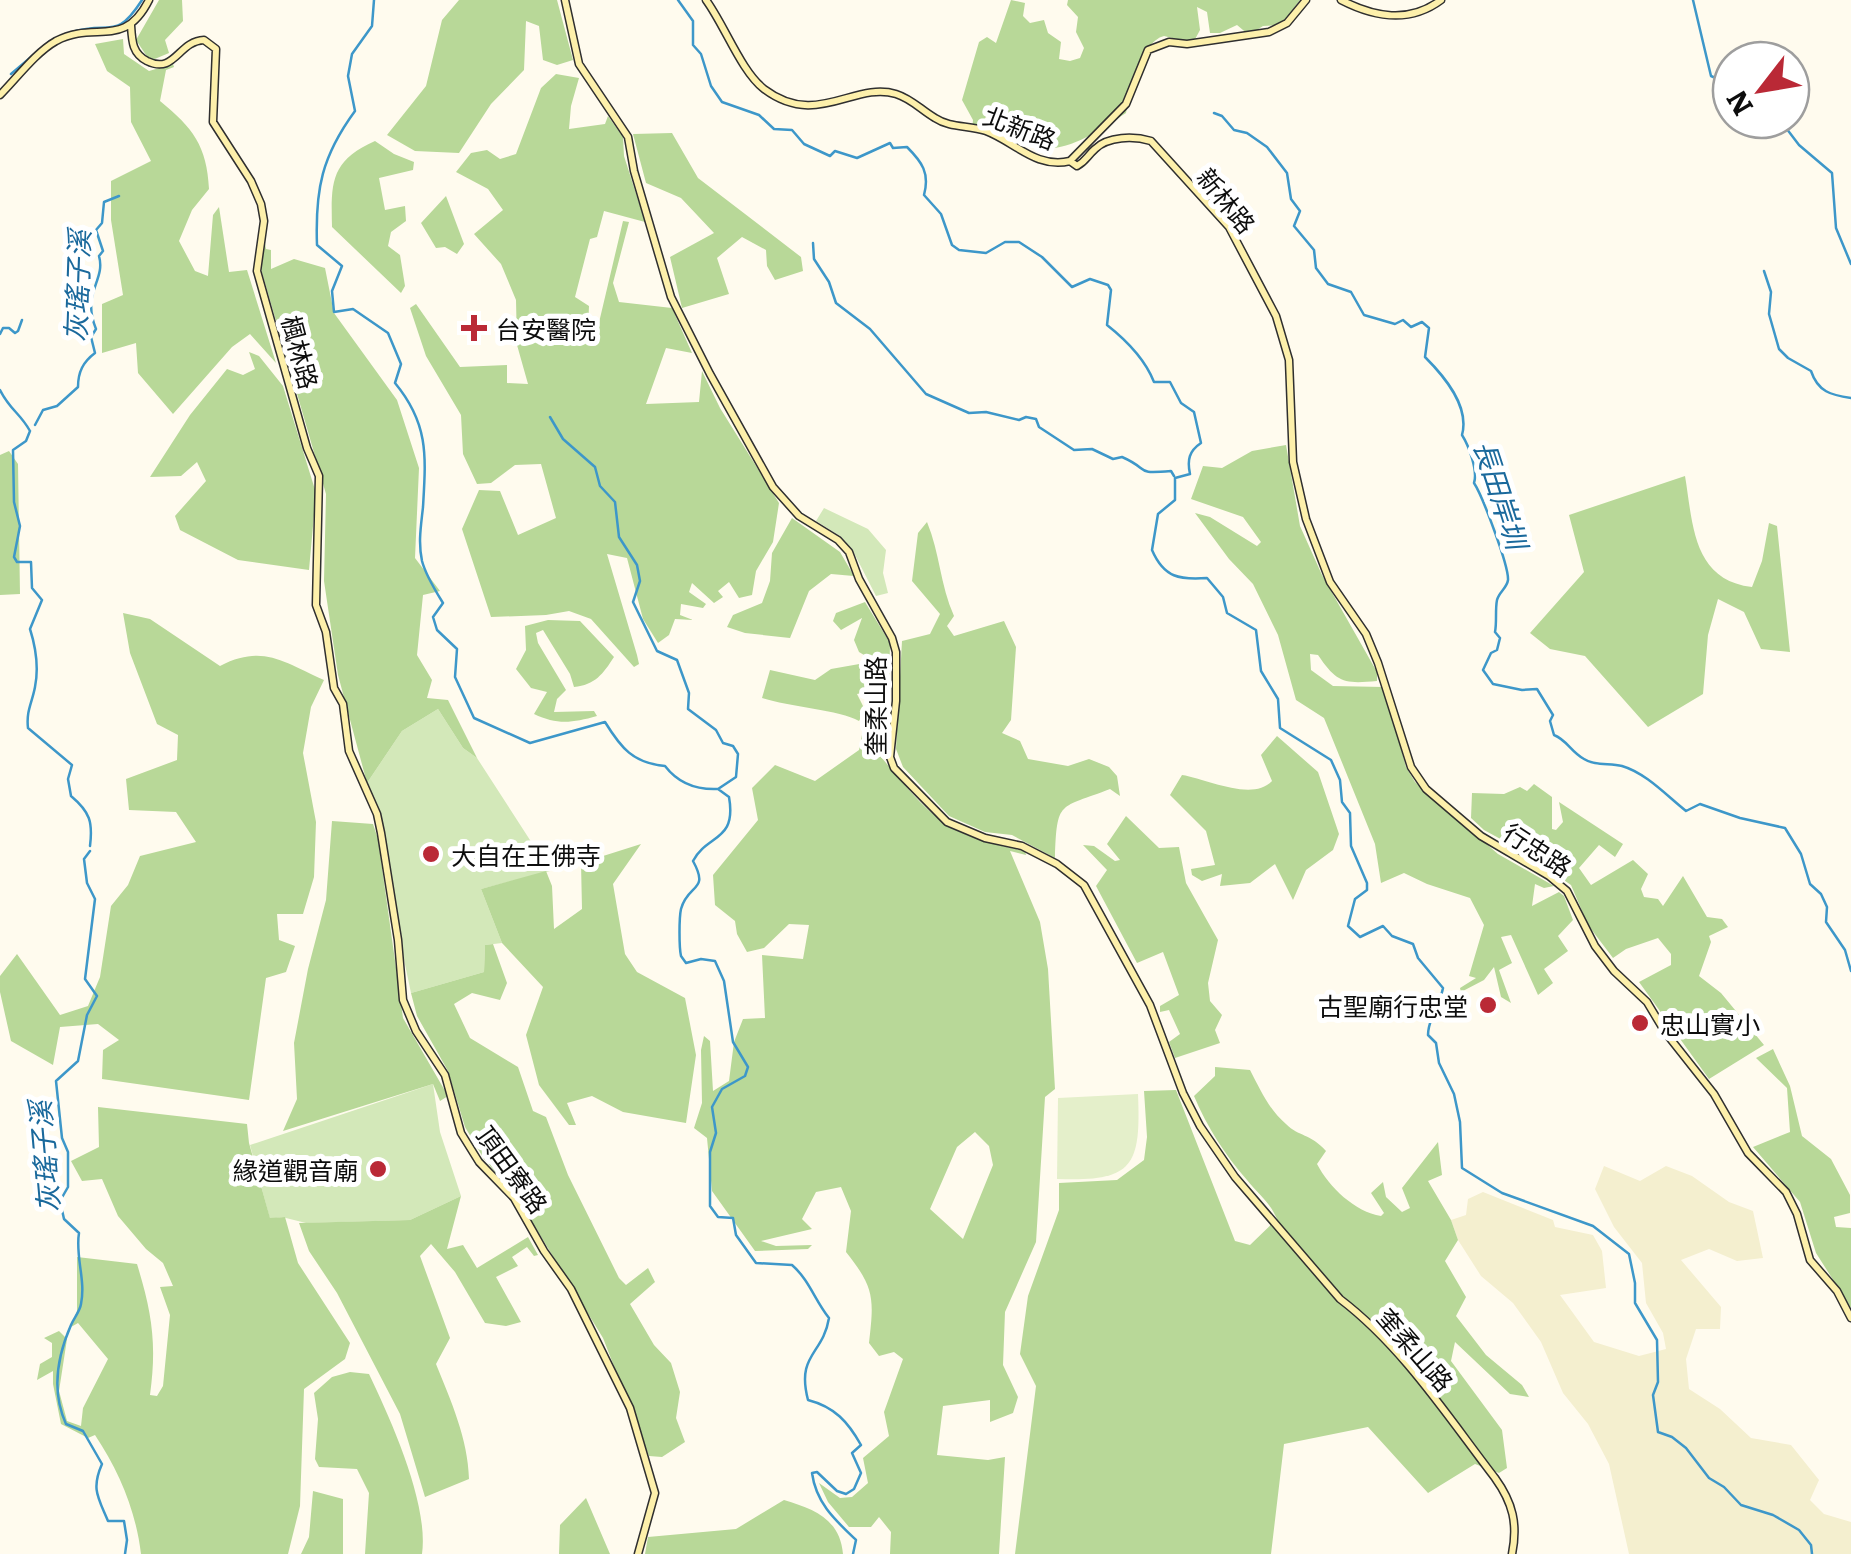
<svg xmlns="http://www.w3.org/2000/svg" width="1851" height="1554" font-family="Literata,'Noto Sans TC',serif">
<style>
.farmland{fill:#f4efcf}
.green{fill:#d3e8b9}
.forest{fill:#b8d898;fill-rule:evenodd}
.pitch{fill:#e4efca}
.lines{fill:none;stroke-linecap:round;stroke-linejoin:round}
.stream{stroke:#3d97c9;stroke-width:2.5}
.secondary-casing{stroke:#2f2f2f;stroke-width:9}
.secondary{stroke:#fdf0ab;stroke-width:6}
.poi-dot{fill:#ba2936;stroke:#fff;stroke-width:4}
.labels{text-anchor:middle;dominant-baseline:central;stroke-width:10;stroke-linejoin:round;paint-order:stroke}
.street-label{font-size:25px;fill:#0d0d0d;stroke:#fff}
.poi-label{font-size:25px;fill:#0d0d0d;stroke:#fff;text-anchor:start}
.water-label{font-size:28px;font-style:italic;fill:#1a699c;stroke:#fff}
</style>
<rect width="100%" height="100%" fill="#fffbee"/>
<!-- farmland -->
<path class="farmland" d="M1604 1166 1640 1181 1666 1166 1692 1176 1729 1202 1753 1211 1763 1258 1737 1261 1709 1249 1681 1260 1721 1307 1720 1329H1696L1686 1359 1689 1389 1720 1409 1751 1438 1791 1445 1819 1480 1810 1500 1824 1514 1851 1522V1554H1629L1609 1464 1588 1424 1563 1393 1541 1342 1513 1303 1481 1276 1458 1240 1451 1220 1466 1215 1468 1199 1483 1192 1553 1220 1555 1227 1593 1235 1602 1251 1606 1288 1560 1295 1594 1342 1639 1356 1666 1349 1663 1333 1646 1303 1642 1263 1614 1227 1595 1189Z"/>
<!-- green -->
<path class="green" d="M824 508 868 529 886 550 883 573 888 593 876 596 853 551 840 536 816 521Z
M438 709 463 748 477 758 550 871 481 889 502 943 485 945 484 972 411 993 367 783 402 731Z
M433 1084 440 1132 461 1196 410 1220 306 1223 282 1217 270 1219 250 1145Z"/>
<!-- forest -->
<path class="forest" d="M159 0H182L183 21 165 40 169 53 150 61 136 40Z
M459 0H557L573 60 557 65 543 60 539 26 526 21 524 70 491 104 459 153 415 151 387 135 426 86 442 20Z
M1011 0 1025 3 1023 16 1030 23 1044 20 1048 33 1061 42 1059 59 1070 61 1080 58 1084 48 1076 32 1078 17 1067 5 1068 0H1300L1281 25 1263 26 1249 35 1237 25 1220 33H1210L1207 12 1197 7 1200 30 1193 43 1164 36C1140 42 1131 91 1126 113 1079 144 1034 174 992 114H987L980 131 975 133 972 130 973 120 962 100 979 42 987 37 996 43Z
M123 39 124 54 149 71 173 64 174 67 166 70 160 101C193 128 207 146 209 189L192 210 179 241 195 271 208 276 213 215 219 207 229 272 247 270 276 363 250 334 232 347 173 414 138 373 136 343 102 353V304L123 295 111 220V181L151 161 131 122 130 87 107 71 95 44Z
M556 74 579 78 571 106 569 129 605 124 608 116 623 137 624 156 645 222 604 211 597 237 590 239 575 297 589 306 588 328 597 331 623 221 629 222 613 283 619 302 672 308 692 353 666 348 646 404 699 402 702 371 720 408 779 503 773 542 756 571 752 595 739 598 729 582 718 591 723 597 714 603 692 583 689 592 706 604 703 608 681 604 680 615 693 620 675 619 669 635 658 643 643 619 627 558 607 554 637 655 639 664 634 667 591 619 569 611 546 615 491 617 462 529 479 490 500 491 518 535 556 518 541 464 515 465 491 483 477 484 463 454 461 415 426 356 410 308 416 304 460 367 507 365V383L528 384 517 345 516 300 501 264 474 234 503 210 488 189 456 172 471 153 487 150 500 159 516 154 541 88Z
M672 133 698 178 801 257 803 271 775 280 767 266 766 250 742 237 717 258 729 294 682 308 670 257 714 233 681 198 646 183 633 134Z
M375 141 394 154 414 162 413 170 379 178 385 210 405 206 406 221 391 232 388 246 400 255 405 286 401 293 332 227C331 183 330 161 375 141Z
M446 196 464 244 457 254 445 247 436 248 421 223Z
M264 237 266 249 271 250V269L294 259 325 268 334 313 397 400 419 468 415 558 440 591 423 595 417 655 432 680 427 698 448 700 477 758 463 748 438 709 402 731 367 783 338 675 324 581 326 494 261 269Z
M249 352 259 356 283 386 316 493 309 570 238 560 180 530 175 516 206 481 197 462 181 476 150 477 190 415 227 369 243 375 255 369Z
M1286 445 1300 526 1322 575 1377 672V681C1344 684 1337 683 1318 655L1310 654 1311 670 1333 686 1384 687 1406 767 1415 782 1498 854 1554 886 1544 888 1535 884 1532 906 1559 892 1564 896 1573 920 1558 936 1568 951 1544 969 1553 983 1538 995 1511 935 1501 937 1512 963 1499 970 1511 1003 1501 997 1494 967 1484 980 1461 992 1460 988 1476 978 1469 976 1484 925 1470 898 1427 884 1404 873 1381 883 1375 844 1324 718 1296 700 1278 635 1253 584 1229 559 1195 513 1210 517 1257 546 1261 542 1243 517 1191 499 1203 466 1222 468 1252 451Z
M9 451 18 464 20 594 0 595V455Z
M1685 476C1693 523 1692 580 1752 587L1762 561 1769 523 1777 526 1790 652 1761 649 1744 612 1718 599 1708 635 1703 694 1648 727 1585 656 1550 649 1530 633 1584 572 1569 515Z
M792 518 840 552 854 576 831 574 809 591 790 638 745 633 727 627 733 615 762 603 770 581 772 553Z
M927 522C940 553 940 585 954 616L947 626 954 636 1004 621 1016 647 1011 720 1002 733 1020 741 1028 759 1068 766 1089 759 1109 767 1117 776 1120 796 1110 789C1059 809 1057 799 1055 858L1012 835 985 832 949 816 903 767 896 749 902 641 930 634 940 614 912 581 918 533Z
M865 602 890 643 889 687 857 694 865 710 859 721C840 710 789 707 762 698L770 670 815 680 831 669 865 663 869 658 859 652 854 640 862 618 841 630 833 621 836 613Z
M123 613 150 619 220 666C263 644 283 662 324 680L311 707 303 753 316 822 314 877 303 914H277L279 940 295 946 286 972 266 978 249 1100 102 1079 103 1050 119 1040 98 1024 60 1027 53 1065 11 1041 0 992V976L17 954 60 1015 88 1006 100 977 111 906 128 885 140 856 196 842 176 812 129 810 126 779 177 760 178 735 157 724 130 653Z
M548 620 580 621 614 657C603 674 595 685 574 687L570 674 543 630 536 633 538 643 566 690 557 699 554 712 594 711 597 716C572 723 557 725 534 714L547 692 531 688 516 669 526 650 525 626Z
M862 735C888 763 912 799 943 822 965 838 1000 846 1025 851L1026 855 1010 851 1040 922 1048 969 1055 1089 1045 1097 1036 1242 1005 1312 1003 1365 1018 1397 1013 1413 990 1422V1400L943 1406 937 1455 988 1460 1005 1457 999 1554H890L891 1532 879 1517 871 1527H849L828 1502 819 1483 840 1498 852 1497 868 1483 863 1458 889 1436 884 1412 903 1359 894 1352 879 1356 869 1343C874 1299 875 1288 846 1252L851 1211 841 1187 816 1192 802 1219 812 1229 761 1241 776 1246 812 1245 808 1249 755 1251 712 1191 707 1138 694 1128 702 1103 701 1050 704 1036 710 1041 713 1091 729 1081 734 1042 743 1019 765 1018 762 955 803 959 809 925 789 924 764 948 747 952 737 934 735 921 715 905 713 875 758 820 752 788 775 765 815 781 859 750ZM975 1132 989 1146 993 1165 963 1239 930 1209 957 1147Z
M1277 736 1318 772 1339 834 1333 850 1306 870 1293 900 1275 864 1250 883 1220 886 1222 874 1202 881 1192 875 1191 869 1215 865 1206 831 1170 795 1182 775C1208 779 1252 802 1272 781L1261 755Z
M1534 784 1552 797V829L1556 830 1563 822 1559 802 1623 844 1615 857 1599 845 1579 868 1591 885 1633 860 1648 874 1641 889 1644 897 1658 899 1663 906 1683 876 1707 917 1722 919 1728 927 1709 936 1711 942 1699 976 1721 993 1764 1045 1709 1079 1639 982 1671 965V954L1658 938 1626 949 1613 958 1588 925 1571 885 1517 848 1484 830 1471 818 1472 793 1504 794 1520 787 1527 791Z
M1126 816 1159 848 1179 847 1186 883 1218 940 1208 983 1210 1001 1222 1015 1215 1030 1220 1043 1175 1058 1169 1042 1180 1034 1169 1010 1160 1012V1006L1179 995 1163 952 1137 963 1096 886 1107 870 1083 845 1094 846 1115 861 1120 860 1107 844Z
M332 821 373 824 378 839 403 1018 448 1096 440 1101 433 1084 283 1131 297 1099 294 1043 308 969 326 900Z
M641 844 613 884 625 954 637 972 685 998 696 1055 686 1123 623 1112 592 1096 567 1103 576 1125H569L539 1085 526 1035 543 987 502 943 481 889 546 871 552 886 554 929 582 909 581 863Z
M493 944 507 983 500 1000 472 993 454 1004 470 1038 518 1067 533 1111 546 1117 568 1175 619 1278 626 1285 648 1268 655 1282 630 1304 654 1345 671 1363 680 1392 676 1418 685 1442 662 1457 649 1456 603 1338 516 1196 484 1159 465 1127 448 1071 417 1016 411 993 484 972 485 945Z
M1773 1049 1790 1086 1802 1136 1831 1159 1850 1195V1213L1834 1217 1836 1227 1851 1228V1308L1816 1253 1800 1202 1753 1147 1790 1132 1787 1088 1756 1058Z
M1215 1067 1250 1070C1260 1089 1269 1110 1286 1124 1299 1137 1310 1133 1326 1151L1317 1164C1329 1187 1355 1212 1381 1216L1384 1213 1371 1193 1383 1182 1386 1197 1402 1212 1410 1208 1402 1188 1438 1142 1442 1175 1428 1181 1451 1220 1458 1240 1445 1261 1466 1297 1456 1316 1486 1355 1522 1385 1529 1397 1510 1394 1455 1342 1451 1361 1502 1430 1507 1468 1499 1473 1475 1464 1428 1493 1368 1427 1284 1444 1271 1554H1015L1036 1386 1020 1354 1028 1296 1059 1210V1183L1117 1180 1144 1160 1147 1137 1144 1091 1176 1090 1235 1241 1250 1245 1277 1219C1270 1202 1258 1194 1247 1180 1225 1155 1207 1127 1194 1096L1215 1076Z
M98 1107 247 1124 249 1143 270 1218 285 1217 298 1263 350 1343 345 1359 304 1389 300 1506 288 1554H141C136 1511 119 1471 95 1435L88 1438 61 1424 53 1384V1371L37 1380 40 1364 52 1357V1343L44 1338 59 1331 67 1339 59 1391 67 1421 81 1426 83 1408 108 1359 78 1323 71 1327 77 1311V1257L137 1264C152 1313 157 1344 150 1395L157 1396 163 1386 170 1315 160 1287 173 1286 163 1263 146 1249 118 1216 102 1179 82 1181 71 1161 99 1147Z
M461 1196 447 1249 463 1245 477 1268 528 1237 538 1255 534 1256 527 1247 512 1257 518 1266 496 1277 521 1322 506 1326 485 1323 455 1272 431 1244 420 1256 450 1338 436 1364C451 1401 468 1439 469 1479L425 1497 400 1414 337 1293 309 1251 299 1223 410 1220Z
M350 1372 369 1374C391 1420 429 1504 422 1554H365L369 1493 357 1469 319 1467 315 1459 318 1419 314 1393 332 1377Z
M313 1491 343 1499V1554H301L309 1537Z
M586 1498 610 1554H559L560 1525Z
M784 1500C814 1509 840 1519 843 1554H645L648 1537 736 1529Z"/>
<!-- pitch -->
<path class="pitch" d="M1138 1094C1141 1166 1133 1182 1057 1179L1058 1098Z"/>
<g class="lines">
<!-- stream -->
<path class="stream" d="M374 0 372 26 352 54 348 76 355 111C322 156 315 189 317 245L342 266 332 291 334 312 353 309 388 333 401 364 395 383C429 424 426 456 423 507 421 526 418 542 422 561 426 576 435 590 443 603L433 617 437 630 457 649 455 677 474 718 530 743 605 722C621 748 633 763 665 766 678 783 697 790 718 789L729 797C737 842 707 834 693 861 710 892 688 883 681 909 679 918 679 947 681 956L686 963 701 959 715 961 724 981 733 1042 748 1067 745 1076 722 1089 712 1107 716 1133 710 1152V1206L718 1217 733 1218 736 1235 756 1263 792 1265C810 1281 814 1299 829 1318 823 1355 796 1354 808 1400 835 1407 848 1422 861 1445L852 1453 861 1473 854 1489 846 1494 837 1491 817 1472 812 1473C816 1503 835 1520 856 1540L853 1554
M678 0 693 21V45L701 54 711 86 722 102 759 115 774 129 792 130 804 144 830 156 835 151 857 158 890 143 893 148 907 147C922 162 930 173 924 195L941 214 952 245 959 250 986 253 1005 242H1019L1042 257 1072 287 1090 279 1108 285 1111 290 1107 325C1126 340 1145 359 1154 382H1170L1181 403 1194 412 1201 443C1189 451 1187 460 1190 474L1175 478V500L1158 514 1152 550C1164 578 1180 580 1207 578L1223 597 1227 613 1256 630 1261 671 1278 699 1280 728 1331 760 1340 780 1342 802 1350 813 1351 846 1367 883V890L1355 899 1348 926 1360 937 1383 926 1392 936 1413 944 1418 958 1443 988C1440 1005 1428 1018 1428 1035L1436 1043 1439 1063 1454 1094 1460 1122 1462 1168 1502 1193 1593 1226 1629 1254 1635 1283V1303L1657 1340 1658 1382 1653 1395 1658 1432 1672 1437 1686 1448 1709 1478 1724 1487 1741 1505 1773 1515 1799 1530 1811 1545 1812 1554
M1693 0 1711 76 1731 85
M72 32C111 20 115 42 142 0
M11 74 50 41
M1214 113 1222 116 1234 130 1247 133 1267 147 1287 173 1291 199 1300 211 1294 226 1314 250 1316 268 1328 284 1351 292 1364 315 1395 324 1403 320 1411 327 1422 322 1429 328 1425 357C1444 376 1470 406 1462 435 1469 446 1478 471 1474 483 1482 495 1509 566 1508 580 1507 588 1499 592 1497 600 1495 610 1497 622 1495 632L1500 638 1497 650 1491 653 1483 670 1493 684 1522 690 1537 689 1553 715 1550 721 1554 735C1567 740 1571 752 1584 759 1595 766 1609 763 1622 766 1646 773 1667 796 1686 811L1700 804 1740 818 1785 828 1801 854 1810 884 1821 894 1827 907 1826 922 1845 950 1851 971
M1780 120 1799 145 1832 173 1836 228 1851 264
M813 243 814 259 829 282 836 303 870 329 926 394 969 413 986 412 1019 420 1026 417 1036 419 1039 427 1074 450 1092 449 1113 459 1122 457C1152 470 1132 474 1171 471L1174 476
M1764 271 1771 292 1769 314 1779 349 1788 358 1811 371C1818 392 1831 395 1851 398
M0 334 3 328H9L15 333 18 331 22 320
M0 390C10 410 20 413 30 431
M550 417 563 439 595 467 600 486 615 502 619 537 637 565 640 581 633 602 657 651 677 660 689 693 688 709 716 730 723 743 733 746 738 754 736 777 718 789
M35 425 43 410 57 406 78 387C78 372 83 362 95 353L91 337 96 329C81 292 106 281 99 256L103 251 96 230 102 223 104 202 119 196
M30 431 26 441 13 450 14 502 20 526 14 557 17 562H31L32 588 42 600 30 629C36 648 39 667 35 687 32 703 26 711 28 728L72 765 68 779 71 796C90 812 93 822 90 846
M90 851 84 859 87 883 95 899 85 979 97 996 87 1015 78 1061 56 1081 62 1138 68 1152V1187L60 1201 64 1219 79 1233C75 1256 86 1280 81 1304 80 1311 74 1318 71 1325 57 1357 51 1391 66 1424L83 1431 102 1464C91 1489 98 1497 108 1521H124L127 1540 125 1554"/>
<defs>
<path id="secondary" d="M565 0 579 64 628 137 634 171 671 297 710 374 773 487 799 516 838 540 849 552 859 579 892 638 896 652V701L890 757 894 768 947 822 985 838 1022 846 1057 864 1084 885 1150 1005 1183 1093 1200 1126 1235 1177 1340 1299C1402 1346 1448 1417 1495 1478 1513 1503 1518 1524 1512 1554
M706 0C725 26 741 71 764 89 817 129 854 81 896 94 912 99 921 110 935 118 950 128 969 125 986 131 1015 142 1036 169 1070 161L1126 104 1148 50 1169 42 1187 44 1269 32 1287 23 1306 0
M1341 0C1374 17 1409 24 1441 0
M131 25C132 41 132 53 147 61 175 75 178 41 204 40L216 49 213 122 251 181 261 204 264 221 257 271 307 448 319 476 316 605 326 632 334 688 343 704 349 751 377 814 381 833 398 940 403 1000 416 1031 445 1075 461 1133 479 1162 514 1198 544 1251 571 1289 630 1408 655 1493 638 1554
M0 95C17 78 35 53 56 41 95 20 124 50 149 0
M1070 161 1077 166C1086 161 1087 156 1095 149 1108 136 1134 136 1151 141L1229 227 1276 316 1289 360 1293 462 1306 519 1330 582 1366 634 1378 663 1411 767 1426 789 1481 836 1549 876 1567 891 1595 946 1614 971 1647 1002 1665 1032 1714 1094 1748 1153 1786 1192 1797 1214 1810 1260 1837 1291 1851 1318"/>
</defs>
<!-- secondary casing -->
<use href="#secondary" class="secondary-casing"/>
<!-- secondary -->
<use href="#secondary" class="secondary"/>
</g>
<!-- markers -->
<g class="poi-dot">
<path d="M469 313h10v10h10v10h-10v10h-10v-10h-10v-10h10z"/>
<circle cx="431" cy="854" r="10"/>
<circle cx="1488" cy="1005" r="10"/>
<circle cx="1640" cy="1023" r="10"/>
<circle cx="378" cy="1169" r="10"/>
</g>
<g class="labels">
<!-- street labels -->
<g class="street-label">
<text transform="translate(1020 127) rotate(21)">北新路</text>
<text transform="translate(1227 200) rotate(51)">新林路</text>
<text transform="translate(301 352) rotate(75)">楓林路</text>
<text transform="translate(874 706) rotate(-90)">奎柔山路</text>
<text transform="translate(1538 849) rotate(33)">行忠路</text>
<text transform="translate(513 1169) rotate(54)">頂田寮路</text>
<text transform="translate(1416 1349) rotate(49)">奎柔山路</text>
</g>
<!-- poi labels -->
<g class="poi-label">
<text x="496" y="328">台安醫院</text>
<text x="451" y="854">大自在王佛寺</text>
<text x="1468" y="1005" text-anchor="end">古聖廟行忠堂</text>
<text x="1660" y="1023">忠山實小</text>
<text x="358" y="1169" text-anchor="end">緣道觀音廟</text>
</g>
<!-- water labels -->
<g class="water-label">
<text transform="translate(76 286) rotate(-88)">灰瑤子溪</text>
<text transform="translate(1502 494) rotate(72)">長田岸圳</text>
<text transform="translate(43 1157) rotate(-95)">灰瑤子溪</text>
</g>
</g>
<!-- north arrow -->
<g transform="translate(1761 90) rotate(239)"><circle r="48" fill="#ffffff" stroke="#9e9e9e" stroke-width="2.5"/>
<path d="M0-8L18 38L0 25L-18 38Z" fill="#ba2936"/>
<text y="-15" font-size="28" font-weight="bold" text-anchor="middle" fill="#0d0d0d">N</text>
</g>
</svg>
